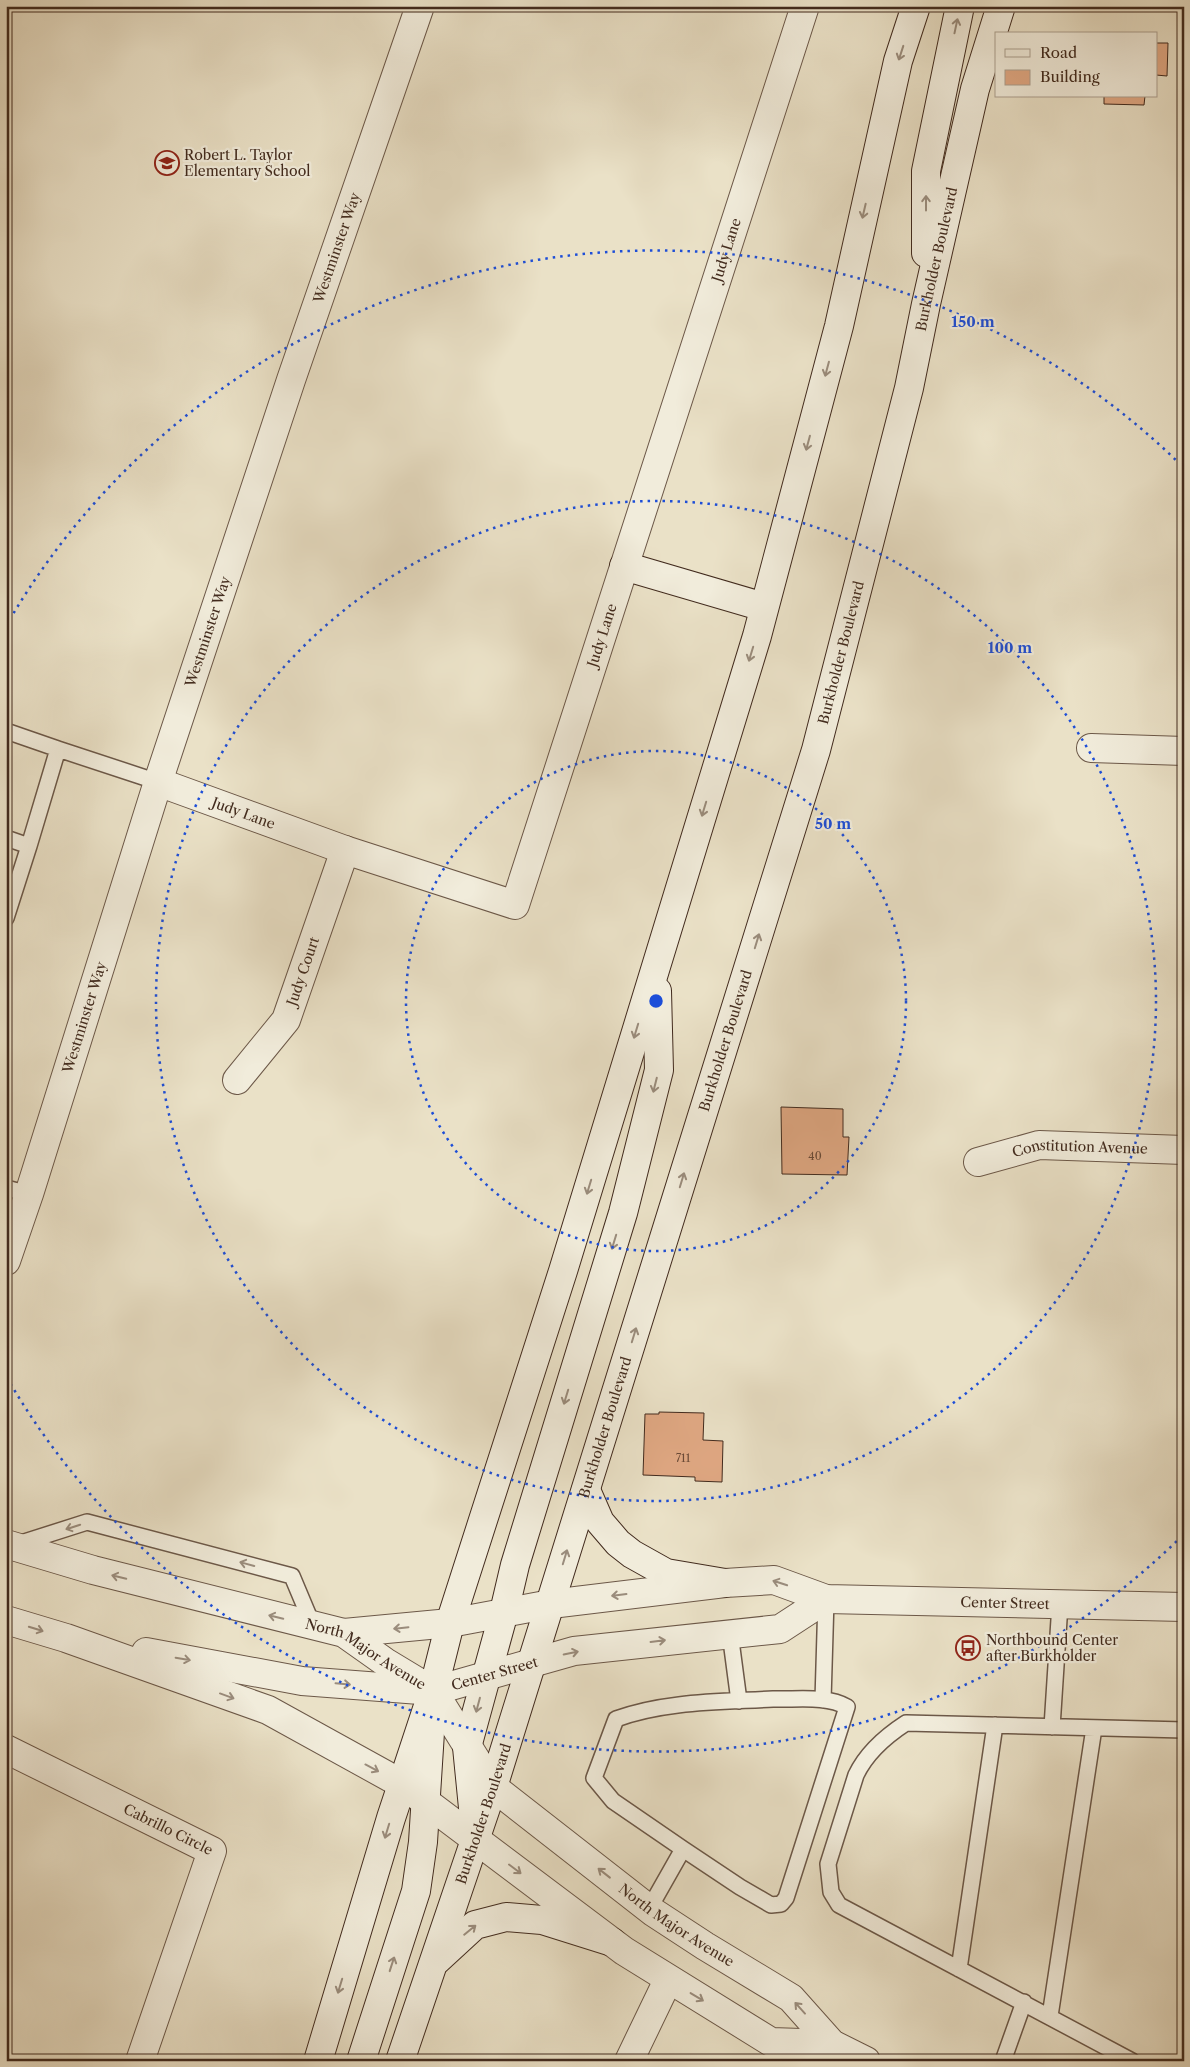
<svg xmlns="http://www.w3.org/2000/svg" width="1190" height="2067" font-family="'Libre Caslon Text',serif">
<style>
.building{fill:#e0a883;stroke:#422b1e}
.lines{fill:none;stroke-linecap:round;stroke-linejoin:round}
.service-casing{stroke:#6c5848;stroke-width:18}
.minor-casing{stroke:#6c5848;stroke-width:30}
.tertiary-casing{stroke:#6c5848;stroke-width:30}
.secondary-casing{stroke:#422b1e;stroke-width:30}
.service{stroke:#f1ecdb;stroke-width:15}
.minor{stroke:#f1ecdb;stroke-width:28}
.tertiary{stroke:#f1ecdb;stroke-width:28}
.secondary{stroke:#f1ecdb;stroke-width:28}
.oneway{stroke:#9a8c7c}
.ring{fill:none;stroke:#1d4ed8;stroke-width:2.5;stroke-dasharray:2.5 5}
.labels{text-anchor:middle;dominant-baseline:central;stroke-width:4.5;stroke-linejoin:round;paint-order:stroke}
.number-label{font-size:11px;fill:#6a4a37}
.poi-label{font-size:14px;fill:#422b1e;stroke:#f1ecdb;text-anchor:start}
.street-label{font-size:14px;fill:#422b1e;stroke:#f1ecdb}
.centre{fill:#1d4ed8;stroke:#f1ecdb;stroke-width:2.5}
.ring-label{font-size:15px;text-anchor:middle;font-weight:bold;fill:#1d4ed8;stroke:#f1ecdb;stroke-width:4.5;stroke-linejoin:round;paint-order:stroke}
</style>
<rect width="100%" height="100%" fill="#eae1c7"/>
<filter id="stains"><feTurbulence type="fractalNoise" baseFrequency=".004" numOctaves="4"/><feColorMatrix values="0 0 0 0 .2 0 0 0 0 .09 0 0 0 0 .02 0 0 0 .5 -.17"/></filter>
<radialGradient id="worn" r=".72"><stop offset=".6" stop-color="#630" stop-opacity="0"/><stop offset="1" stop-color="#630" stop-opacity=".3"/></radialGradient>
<!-- building -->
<path class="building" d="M1156 43H1168L1167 76 1156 75Z
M1180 45 1184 46V107H1182L1183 77H1179Z
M1104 96H1145L1144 105 1104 104Z
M781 1107 843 1109V1137H849L847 1175 782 1174Z
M659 1412 704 1413 703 1440 723 1441 722 1482 695 1481V1477L643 1475 645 1414H659Z"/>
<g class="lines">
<defs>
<path id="service" d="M6 731 58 749 29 846 6 838
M58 749 158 782
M6 918 29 846
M6 1188 29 1194
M18 1544 87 1522 292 1576 313 1626
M730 1633 739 1701
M773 1699C795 1700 827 1695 847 1707L786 1898 781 1904 771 1905 740 1887 683 1849 613 1801 594 1778 616 1719C665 1701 721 1702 773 1699Z
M823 1700 826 1599
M1052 1727 1060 1604
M649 1909 683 1849
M959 1969 995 1725
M1050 2016 1094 1728
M1003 2061 1024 2002
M1132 2061 839 1905 831 1892 828 1864 856 1775C866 1754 886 1736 906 1723L1184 1730"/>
<g id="minor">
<path d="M1091 748 1184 751"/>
<path id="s1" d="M158 782 345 850 515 905 805 6"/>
<path id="s2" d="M237 1080 286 1020 345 850"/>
<path id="s3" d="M978 1162 1039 1145 1184 1150"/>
<path id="s4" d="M6 1261 29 1194 158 782 291 380 420 6"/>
<path id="s5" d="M6 1749 212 1851 140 2061"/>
<path d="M629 2061 668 1980"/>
</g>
<g id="tertiary">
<path id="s6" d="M6 1544 93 1570 344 1633 385 1662 433 1691 493 1787 653 1912 705 1946 791 1998 832 2044 866 2061"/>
<path d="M6 1620 66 1638 268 1710 402 1784 624 1951 771 2042 832 2044"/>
<path id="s7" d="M344 1633 450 1623 551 1604 725 1583 774 1580 826 1599 1184 1607"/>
<path id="s8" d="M146 1652 302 1681 433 1691 574 1651 780 1629 826 1599"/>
</g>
<g id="secondary">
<path d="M926 253V171L960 6"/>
<path d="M624 566 764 607"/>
<path d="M586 1490 600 1522 618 1543 632 1554 666 1573 725 1583"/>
<path d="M475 1828 467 1747 504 1612 515 1565 623 1213 659 1070 657 991"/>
<path d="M437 1960 475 1925 506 1917 542 1920 612 1942"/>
<path d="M318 2061 391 1818 433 1691 450 1623 563 1271 757 636 839 326 898 61 916 6"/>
<path d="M361 2061 416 1891 423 1842 430 1732"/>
<path id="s9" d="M400 2061 493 1787 816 750 909 388 926 304 975 89 1001 6"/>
</g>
</defs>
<!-- service casing -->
<use href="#service" class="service-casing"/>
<!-- minor casing -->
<use href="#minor" class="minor-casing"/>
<!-- tertiary casing -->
<use href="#tertiary" class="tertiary-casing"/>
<!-- secondary casing -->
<use href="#secondary" class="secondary-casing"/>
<!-- service -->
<use href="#service" class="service"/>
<!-- minor -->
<use href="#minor" class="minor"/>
<!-- tertiary -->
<use href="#tertiary" class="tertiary"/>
<!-- secondary -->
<use href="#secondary" class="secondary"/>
</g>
<!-- one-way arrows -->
<defs><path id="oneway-shaft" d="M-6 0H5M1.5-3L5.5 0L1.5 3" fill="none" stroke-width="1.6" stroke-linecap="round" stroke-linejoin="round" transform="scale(1.25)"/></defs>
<g class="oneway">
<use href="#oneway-shaft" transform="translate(956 26) rotate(-78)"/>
<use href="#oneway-shaft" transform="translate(901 53) rotate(108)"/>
<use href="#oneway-shaft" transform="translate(926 203) rotate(-90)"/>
<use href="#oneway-shaft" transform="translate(864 211) rotate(103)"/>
<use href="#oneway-shaft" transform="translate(827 369) rotate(105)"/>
<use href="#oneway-shaft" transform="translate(808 443) rotate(105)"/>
<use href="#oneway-shaft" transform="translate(751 654) rotate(107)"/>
<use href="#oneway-shaft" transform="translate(704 809) rotate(107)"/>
<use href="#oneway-shaft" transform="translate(757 941) rotate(-73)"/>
<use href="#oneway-shaft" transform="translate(636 1031) rotate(107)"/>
<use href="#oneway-shaft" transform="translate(655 1085) rotate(104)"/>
<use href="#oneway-shaft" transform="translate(682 1180) rotate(-73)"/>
<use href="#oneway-shaft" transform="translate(589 1187) rotate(107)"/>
<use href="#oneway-shaft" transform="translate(614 1242) rotate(107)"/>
<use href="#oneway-shaft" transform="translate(634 1335) rotate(-73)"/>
<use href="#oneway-shaft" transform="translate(566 1397) rotate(107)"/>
<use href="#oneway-shaft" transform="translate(73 1527) rotate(162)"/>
<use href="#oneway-shaft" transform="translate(565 1557) rotate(-73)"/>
<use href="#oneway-shaft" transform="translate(247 1564) rotate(-165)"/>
<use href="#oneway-shaft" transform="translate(119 1577) rotate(-166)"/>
<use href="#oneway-shaft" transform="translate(780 1583) rotate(-162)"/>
<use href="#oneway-shaft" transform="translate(619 1595) rotate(173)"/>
<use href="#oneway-shaft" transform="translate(276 1617) rotate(-166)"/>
<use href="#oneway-shaft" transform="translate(401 1628) rotate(174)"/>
<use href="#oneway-shaft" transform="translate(36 1629) rotate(17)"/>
<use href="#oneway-shaft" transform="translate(658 1641) rotate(-7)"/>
<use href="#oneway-shaft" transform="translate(571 1653) rotate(-12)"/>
<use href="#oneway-shaft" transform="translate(183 1659) rotate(10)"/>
<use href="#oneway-shaft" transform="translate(343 1684) rotate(5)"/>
<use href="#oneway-shaft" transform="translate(227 1696) rotate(20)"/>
<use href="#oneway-shaft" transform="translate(478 1705) rotate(105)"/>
<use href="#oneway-shaft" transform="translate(372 1768) rotate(28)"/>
<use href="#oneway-shaft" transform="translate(387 1831) rotate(107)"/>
<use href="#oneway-shaft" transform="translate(515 1869) rotate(37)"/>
<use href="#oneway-shaft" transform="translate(604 1873) rotate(-142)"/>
<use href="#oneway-shaft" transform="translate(470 1930) rotate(-39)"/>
<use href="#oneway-shaft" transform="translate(392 1964) rotate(-72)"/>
<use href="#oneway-shaft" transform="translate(340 1986) rotate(107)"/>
<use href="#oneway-shaft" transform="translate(697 1997) rotate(31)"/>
<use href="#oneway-shaft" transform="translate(800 2008) rotate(-132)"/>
</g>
<!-- distance rings -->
<g class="ring">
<circle cx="656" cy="1001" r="250"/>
<circle cx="656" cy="1001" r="500"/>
<path d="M1182 1536A750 750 0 0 1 6 1376M6 626A750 750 0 0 1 1182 466"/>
</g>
<!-- icons -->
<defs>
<symbol id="school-ring" viewBox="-11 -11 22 22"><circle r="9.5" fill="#f1ecdb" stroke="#8f2418" stroke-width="1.5"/><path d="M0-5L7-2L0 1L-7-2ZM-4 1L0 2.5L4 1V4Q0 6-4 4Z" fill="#8f2418"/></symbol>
<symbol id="bus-ring" viewBox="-11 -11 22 22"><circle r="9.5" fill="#f1ecdb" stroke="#8f2418" stroke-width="1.5"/><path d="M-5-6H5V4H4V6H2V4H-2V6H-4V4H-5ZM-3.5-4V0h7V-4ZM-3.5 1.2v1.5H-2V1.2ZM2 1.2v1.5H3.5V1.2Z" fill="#8f2418"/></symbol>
</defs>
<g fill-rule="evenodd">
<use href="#school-ring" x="153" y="149" width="28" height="28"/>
<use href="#bus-ring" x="954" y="1634" width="28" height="28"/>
</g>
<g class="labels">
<!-- number labels -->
<g class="number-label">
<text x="815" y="1156">40</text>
<text x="683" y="1458">711</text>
</g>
<!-- poi labels -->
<g class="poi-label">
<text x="184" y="155">Robert L. Taylor<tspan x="184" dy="16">Elementary School</tspan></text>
<text x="986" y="1640">Northbound Center<tspan x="986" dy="16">after Burkholder</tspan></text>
</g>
<!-- street labels -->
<g class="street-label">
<text stroke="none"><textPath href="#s4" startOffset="1066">Westminster Way</textPath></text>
<text stroke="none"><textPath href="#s1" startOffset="1066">Judy Lane</textPath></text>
<text stroke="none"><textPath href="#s9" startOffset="1881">Burkholder Boulevard</textPath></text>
<text stroke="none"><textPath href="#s4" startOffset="661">Westminster Way</textPath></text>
<text stroke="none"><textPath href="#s1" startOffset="661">Judy Lane</textPath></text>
<text stroke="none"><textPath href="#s9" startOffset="1476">Burkholder Boulevard</textPath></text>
<text stroke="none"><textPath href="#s1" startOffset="91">Judy Lane</textPath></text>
<text stroke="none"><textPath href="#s2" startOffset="129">Judy Court</textPath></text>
<text stroke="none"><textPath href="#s4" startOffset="256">Westminster Way</textPath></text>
<text stroke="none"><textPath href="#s9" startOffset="1071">Burkholder Boulevard</textPath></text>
<text stroke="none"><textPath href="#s3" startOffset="104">Constitution Avenue</textPath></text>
<text stroke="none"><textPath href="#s9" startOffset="666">Burkholder Boulevard</textPath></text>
<text stroke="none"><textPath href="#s7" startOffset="668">Center Street</textPath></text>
<text stroke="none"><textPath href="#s6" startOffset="378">North Major Avenue</textPath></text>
<text stroke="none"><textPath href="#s8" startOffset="354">Center Street</textPath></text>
<text stroke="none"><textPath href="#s9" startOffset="261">Burkholder Boulevard</textPath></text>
<text stroke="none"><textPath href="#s5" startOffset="181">Cabrillo Circle</textPath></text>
<text stroke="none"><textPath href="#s6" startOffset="799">North Major Avenue</textPath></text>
</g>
</g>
<circle cx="656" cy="1001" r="8" class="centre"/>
<g class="ring-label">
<text x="973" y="327">150 m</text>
<text x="1010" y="653">100 m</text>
<text x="833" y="829">50 m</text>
</g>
<!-- margin -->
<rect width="1190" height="2067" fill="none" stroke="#eae1c7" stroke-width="25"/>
<rect x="8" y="8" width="1175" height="2052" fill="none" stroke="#422b1e" stroke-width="2.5"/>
<rect x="12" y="12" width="1165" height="2042" fill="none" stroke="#422b1e"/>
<!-- legend -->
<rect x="995" y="32" width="162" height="65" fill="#f1ecdb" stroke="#ab9f8f"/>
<rect x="1005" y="49" width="25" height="8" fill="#f1ecdb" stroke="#ab9f8f"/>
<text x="1040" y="58" font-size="15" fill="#422b1e">Road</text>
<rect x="1005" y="70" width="25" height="15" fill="#e0a883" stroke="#ab9f8f"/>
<text x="1040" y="82" font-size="15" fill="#422b1e">Building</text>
<rect width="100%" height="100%" filter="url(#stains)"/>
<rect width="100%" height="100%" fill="url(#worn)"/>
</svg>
